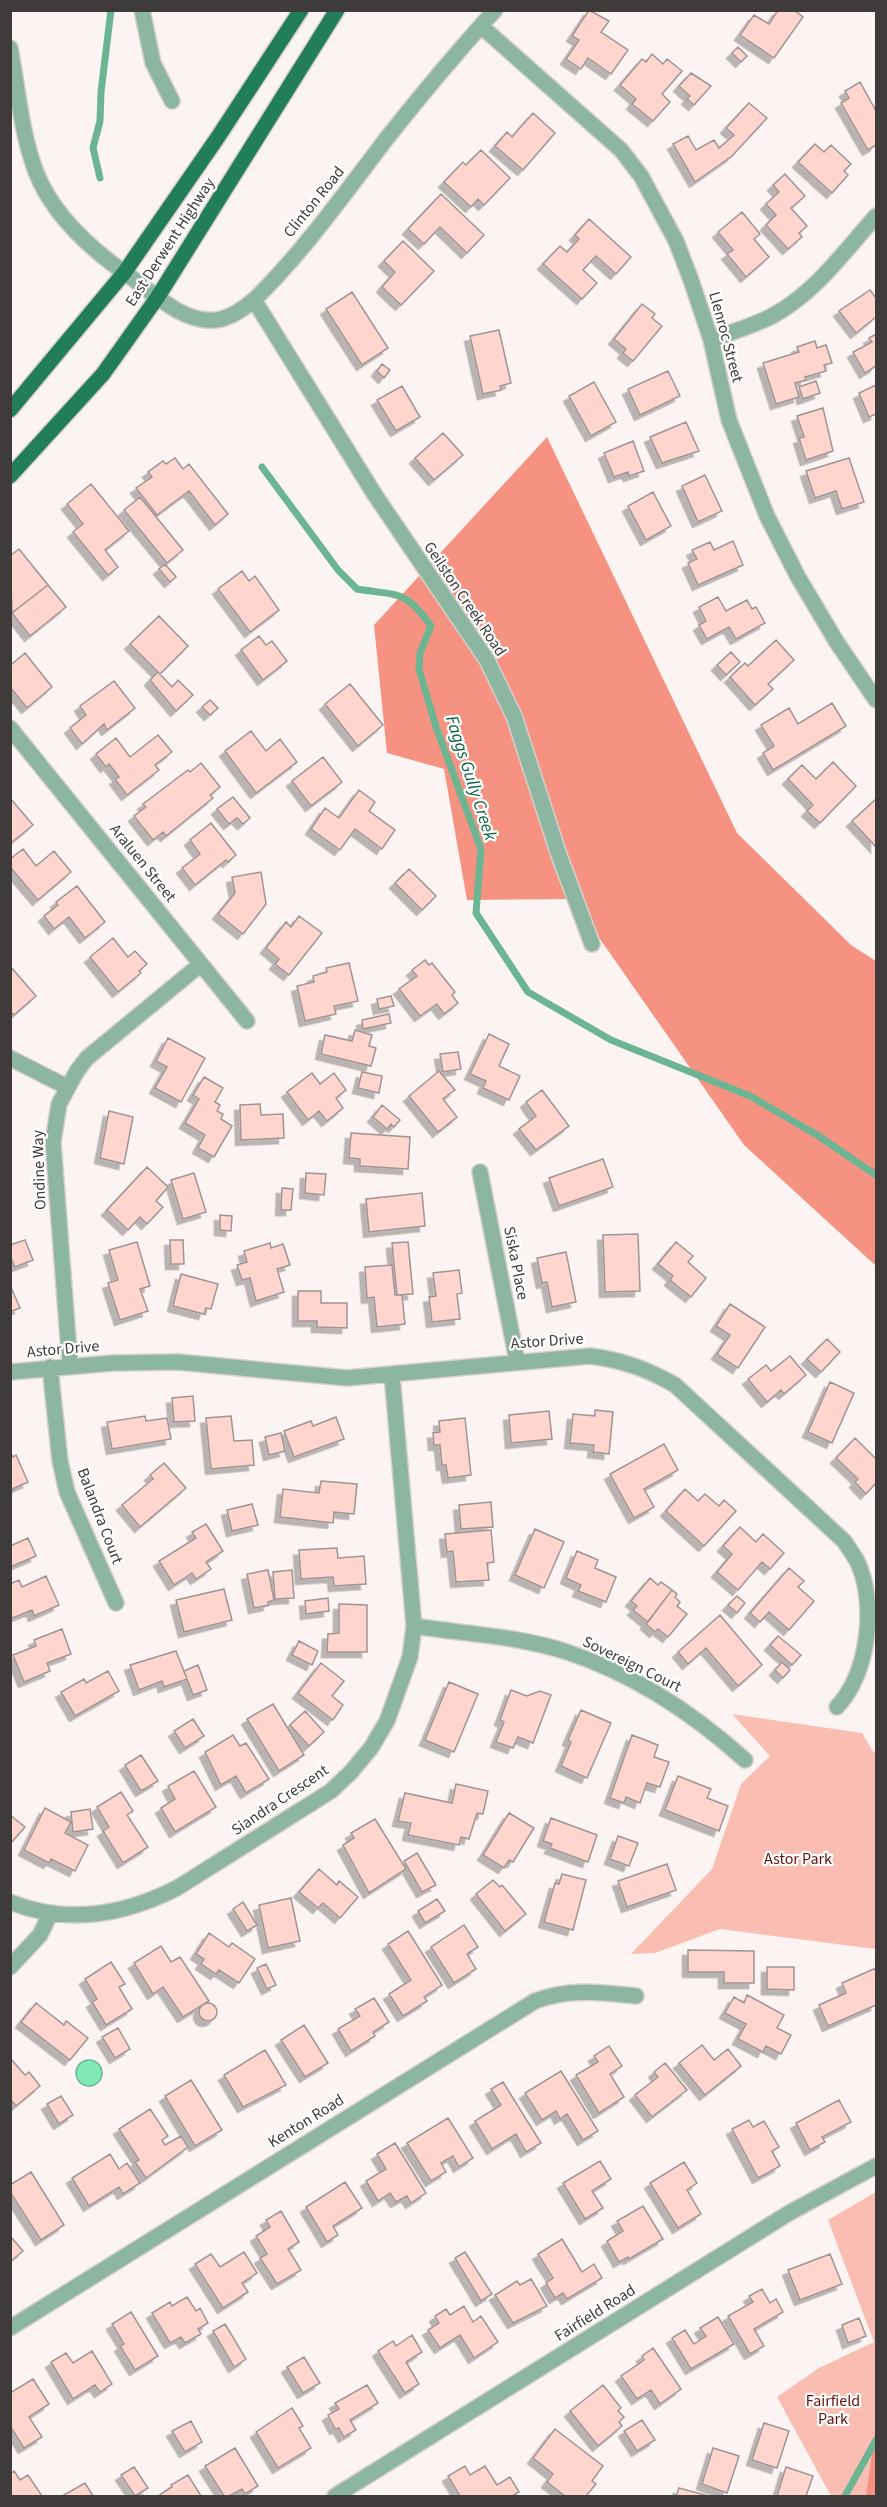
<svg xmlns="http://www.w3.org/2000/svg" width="887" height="2507" font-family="'Source Sans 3',sans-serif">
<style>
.green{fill:#fabdb2}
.forest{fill:#f59282}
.water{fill:#80e9b7;stroke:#6cb592;stroke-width:1.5}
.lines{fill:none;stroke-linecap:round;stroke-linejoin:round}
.stream{stroke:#6cb592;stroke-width:7}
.building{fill:#ffd5cd;stroke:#9e9594;stroke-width:1.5;filter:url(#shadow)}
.street-casing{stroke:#d6cfcd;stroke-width:18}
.primary-casing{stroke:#d6cfcd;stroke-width:18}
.street{stroke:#8cb69f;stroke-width:15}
.primary{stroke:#227e58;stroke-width:15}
.labels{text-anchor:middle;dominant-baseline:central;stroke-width:4.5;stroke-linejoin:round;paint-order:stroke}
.street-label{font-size:16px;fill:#3f3b3a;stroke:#fff}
.park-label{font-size:16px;fill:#670f06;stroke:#fff}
.water-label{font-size:18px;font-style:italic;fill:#0d6141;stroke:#fff}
</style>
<defs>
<filter id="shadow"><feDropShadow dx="-5.5" dy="5.5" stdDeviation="0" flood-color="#0004"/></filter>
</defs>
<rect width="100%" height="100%" fill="#fcf4f2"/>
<!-- green -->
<path class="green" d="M732 1714 862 1733 874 1753 876 1752V1949L720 1929 655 1953 631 1954 712 1869 741 1784 770 1756Z
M876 2192V2496H831L777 2397 819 2368 874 2342 828 2220Z"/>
<!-- forest -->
<path class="forest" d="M547 437 737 833 851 945 876 961V1266L744 1145 572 899 467 900 444 769 387 753 374 625Z
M876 2425V2496H866Z"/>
<!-- water -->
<path class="water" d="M76 2073a13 13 0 1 1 26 0a13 13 0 1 1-26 0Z"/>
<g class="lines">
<!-- stream -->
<path class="stream" d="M100 178 93 148 100 121 101 92 111 10
M262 467 338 570 357 589C398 596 405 589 431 626L420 653 419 669 436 727 481 849 476 913 528 992 611 1040 750 1096 817 1135 876 1175
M845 2496 876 2440"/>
</g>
<!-- building -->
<path class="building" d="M589 10 609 21 601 32 628 50 611 74 588 58 581 69 566 59 579 40 572 36Z
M778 10H794L803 17 774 58 740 35 754 15 769 24Z
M738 47 747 56 741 62 732 53Z
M652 54 663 64 667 59 682 71 662 94 670 102 653 121 632 104 636 99 620 85 642 59 646 62Z
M691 73 711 86 694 105 687 99 690 96 679 86Z
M860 82 876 111V145L868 150 841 103 849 98 845 91Z
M749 103 767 118 732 156 695 182 673 144 688 136 696 150 714 140 719 148 734 135 726 128Z
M533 113 555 133 523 170 495 146 507 132 512 137Z
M815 144 824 152 831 145 851 164 844 171 848 175 832 193 798 162Z
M481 150 510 178 484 205 478 199 471 207 444 182 463 162 466 165Z
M785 174 805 196 791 208 807 226 799 233 802 237 788 249 766 225 776 215 766 204 779 192 773 185Z
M441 194 484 235 467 253 440 227 424 244 408 229Z
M742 212 760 234 754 239 769 257 746 277 727 254 733 250 718 232Z
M589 219 631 257 616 274 596 256 583 270 597 283 582 299 543 264 560 246 567 252 579 239 575 235Z
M403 241 434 271 401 305 382 287 395 272 384 261Z
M870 290 876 298V317L856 333 839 311Z
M352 292 388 348 362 365 326 309Z
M642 304 655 314 652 318 662 326 633 361 623 353 626 349 614 339Z
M499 330 511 383 500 386 501 390 483 394 470 336Z
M876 334V366L865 373 853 352 872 342 869 338Z
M815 341 817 348 826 345 832 363 824 365 826 371 805 377 806 380 795 383 799 397 776 404 763 363 799 352 797 347Z
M382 364 390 370 384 378 377 371Z
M668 371 680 396 640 415 628 389Z
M816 381 820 393 803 399 799 387Z
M594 382 616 422 591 436 569 396Z
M876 385V414L869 417 859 393Z
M402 386 420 417 396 431 377 400Z
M823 408 833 451 806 460 799 438 804 437 797 416Z
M686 422 699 451 662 463 650 437Z
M443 433 463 455 434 480 415 458Z
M633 441 644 471 629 476 628 472 614 477 604 453Z
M175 458 183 469 189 464 228 514 215 525 189 491 157 515 136 488 152 477 148 472 163 461 166 464Z
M849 458 864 502 842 509 836 491 815 498 806 471Z
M705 475 722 511 698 522 682 486Z
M91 484 129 531 105 550 118 567 108 575 73 532 83 524 67 504Z
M653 492 671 526 646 540 628 506Z
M140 497 183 550 167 563 124 510Z
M733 541 743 565 698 585 688 563 697 559 692 550 710 542 714 550Z
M19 549 48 585 12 613 10 556Z
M165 564 176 577 170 582 159 569Z
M242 571 249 581 255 576 279 610 250 632 218 589Z
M48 585 66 607 30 636 12 613Z
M718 597 726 611 747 600 752 609 756 607 765 623 736 639 729 627 707 639 699 625 706 621 699 607Z
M159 616 188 646 160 674 130 644Z
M259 636 266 645 272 641 287 661 263 680 241 650Z
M776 640 794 660 768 684 773 689 755 705 730 677 745 663 748 666Z
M731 652 740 662 726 675 717 665Z
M25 653 52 687 27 708 10 687V662L12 664Z
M158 672 172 687 178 680 193 695 176 711 150 680Z
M114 681 135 708 107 730 104 724 82 744 70 728 86 715 80 706Z
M350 684 383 725 358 746 325 704Z
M210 700 218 708 210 715 202 707Z
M832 703 846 726 773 770 763 753 774 746 761 725 789 708 798 724Z
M251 731 266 751 280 739 297 762 256 793 225 751Z
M158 735 172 752 155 765 159 770 127 795 115 779 119 777 109 764 106 767 96 754 116 738 130 757Z
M323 757 342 782 311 806 292 781Z
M833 762 856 786 820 823 807 811 813 805 788 779 802 765 816 779Z
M201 763 220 787 210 795 213 798 166 836 163 832 153 840 134 816 146 807 143 804 188 770 190 772Z
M359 790 375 802 369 811 395 830 382 849 355 829 340 850 311 829 325 808 339 818Z
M233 797 250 818 243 824 237 818 229 824 217 809Z
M10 798 33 825 11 843H10Z
M876 799V847L852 821Z
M211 823 236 855 228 862 226 860 195 885 182 868 200 854 190 840Z
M23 849 36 866 54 851 71 872 38 900 10 867V859Z
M409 869 436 896 422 910 395 883Z
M261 872 266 904 243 934 218 914 235 893 232 877Z
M77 886 105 922 85 938 69 917 54 929 44 916 58 905 56 902Z
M299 916 322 933 289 975 275 964 279 959 266 948 286 922 291 927Z
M113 938 128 957 135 951 147 964 139 971 141 973 118 992 90 957Z
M425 960 429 965 432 963 455 992 452 995 458 1003 444 1014 437 1004 420 1016 399 989 417 976 412 970Z
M349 963 358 1001 334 1006 336 1014 305 1021 297 986 314 982 313 976 327 972 326 968Z
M10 966 36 996 14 1015 10 1011Z
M391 996 394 1006 379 1009 377 999Z
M389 1014 391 1023 363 1029 362 1020Z
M355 1030 372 1035 369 1046 376 1048 371 1066 321 1054 325 1035 352 1041Z
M489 1034 509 1044 499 1066 520 1076 509 1100 483 1088 486 1081 470 1074Z
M168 1038 205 1058 181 1102 155 1088 167 1067 156 1061Z
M458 1052 461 1069 443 1072 440 1054Z
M439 1071 455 1090 443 1099 457 1117 438 1132 409 1096Z
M362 1072 382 1076 379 1093 358 1088Z
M312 1073 320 1084 334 1073 346 1090 336 1098 343 1108 327 1121 319 1111 308 1120 287 1092Z
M204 1077 223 1088 215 1102 220 1105 217 1111 223 1114 221 1119 232 1126 214 1157 198 1148 205 1135 185 1123 199 1099 193 1095Z
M542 1090 569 1126 536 1150 519 1129 536 1116 526 1102Z
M260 1104 261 1115 283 1114 284 1138 241 1140 240 1105Z
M382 1105 400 1120 394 1127 391 1124 387 1129 373 1117Z
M109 1111 133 1117 124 1164 100 1158Z
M351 1133 410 1137 408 1169 360 1166V1159L349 1158Z
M603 1159 613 1187 559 1206 549 1178Z
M147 1167 168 1187 156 1201 163 1207 147 1224 140 1217 128 1230 107 1210Z
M194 1173 206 1212 183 1219 171 1180Z
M306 1173 326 1174 324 1195 305 1193Z
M282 1188 293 1189 291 1210H281Z
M422 1193 425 1226 369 1232 366 1199Z
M220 1215 232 1216 231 1231 220 1230Z
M638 1234 640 1291 605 1292 603 1235Z
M25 1240 33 1260 15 1267 10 1256V1245Z
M170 1240H183L184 1264H171Z
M137 1242 150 1286 140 1289 148 1311 120 1320 108 1283 118 1280 109 1250Z
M408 1242 413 1294 397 1295 392 1243Z
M676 1242 693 1256 688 1262 706 1278 691 1297 670 1280 673 1276 658 1264Z
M270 1243 271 1248 283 1244 290 1265 277 1269 284 1292 256 1301 250 1278 242 1280 237 1265 247 1262 244 1251Z
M566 1252 576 1302 552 1307 547 1282 542 1283 537 1258Z
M392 1265 395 1295H402L405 1324 377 1327 374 1297 367 1298 365 1267Z
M459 1270 462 1293 457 1294 460 1319 432 1322 429 1297 436 1296 433 1273Z
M181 1274 218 1284 211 1309 206 1308 204 1314 173 1306Z
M10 1285 20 1308 10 1312Z
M298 1291H321V1303H347V1328L317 1327V1321H298Z
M730 1304 765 1327 738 1368 717 1354 730 1335 716 1326Z
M827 1339 840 1352 821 1372 807 1359Z
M790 1356 806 1375 784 1394 781 1390 767 1402 748 1379 766 1365 771 1371Z
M830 1382 854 1393 832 1443 808 1432Z
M193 1396 195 1421 174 1422 172 1398Z
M595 1410 613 1412 609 1454 593 1452 594 1445 570 1443 573 1414 595 1416Z
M549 1411 552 1439 511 1443 509 1415Z
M145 1416 146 1421 167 1418 171 1439 112 1449 107 1422Z
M231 1416 234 1441 252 1440 254 1465 211 1469 206 1418Z
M336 1417 344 1439 294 1457 284 1431 311 1421 313 1426Z
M465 1418 471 1475 448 1478 446 1465H442L440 1445H434L433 1433 440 1432 439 1421Z
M281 1433 285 1451 269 1455 265 1437Z
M855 1438 876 1459V1483L866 1494 855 1482 858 1479 836 1458Z
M664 1444 678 1470 644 1489 654 1507 634 1518 610 1474Z
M10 1452 13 1457 16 1455 28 1482 10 1490Z
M164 1463 186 1488 140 1527 122 1505 153 1479 150 1475Z
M321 1481 357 1484 354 1514 334 1512 333 1523 280 1517 283 1489 319 1493Z
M685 1489 698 1501 705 1494 719 1506 724 1500 736 1511 704 1546 666 1511Z
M491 1502 493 1527 461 1529 459 1505Z
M252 1504 258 1525 232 1531 227 1510Z
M206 1524 223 1551 206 1562 211 1569 196 1579 192 1573 174 1585 159 1561 196 1538 192 1532Z
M740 1527 756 1542 763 1534 784 1553 770 1569 762 1562 738 1590 717 1572 732 1554 723 1546Z
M535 1529 564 1542 544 1588 515 1575Z
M491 1530 494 1562 487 1563 489 1580 456 1582 453 1551 447 1552 445 1534Z
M28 1538 36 1556 10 1567V1546Z
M337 1548 338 1558 364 1556 366 1584 334 1586 333 1577 301 1579 299 1550Z
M577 1551 598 1560 595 1568 616 1577 606 1602 578 1591 581 1585 566 1578Z
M789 1568 804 1581 798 1587 814 1601 789 1630 769 1612 760 1622 750 1613Z
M268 1570 274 1600 268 1602 269 1605 254 1608 247 1574Z
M292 1570 294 1598 275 1599 273 1572Z
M46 1576 59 1605 34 1616 32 1610 10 1619V1584L19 1580 22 1587Z
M650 1578 658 1585 661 1582 672 1590 648 1622 633 1610 637 1606 631 1601Z
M224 1589 232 1620 184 1632 176 1600Z
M672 1590 677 1594 675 1597 680 1602 677 1606 687 1614 668 1637 658 1629 655 1632 646 1624Z
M737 1596 745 1603 737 1613 728 1605Z
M328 1598 329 1611 306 1614 305 1601Z
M339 1604 367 1605V1652H327L328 1634 339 1633Z
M720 1615 762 1665 738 1686 706 1648 688 1664 678 1652Z
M62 1629 71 1654 47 1663 50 1671 24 1682 13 1655 36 1646 34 1640Z
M778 1636 801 1655 792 1665 770 1645Z
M299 1641 318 1651 312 1665 292 1655Z
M176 1651 187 1679 164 1687 162 1681 139 1690 130 1665Z
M782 1662 790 1670 783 1678 775 1670Z
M321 1663 344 1681 332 1696 343 1705 333 1720 298 1693Z
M198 1665 207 1690 193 1695 184 1671Z
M108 1671 119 1691 75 1716 61 1692 84 1679 86 1683Z
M449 1682 478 1694 454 1752 425 1740Z
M511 1690 527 1696 540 1691 551 1695 533 1743 518 1737 513 1748 496 1742 504 1722 500 1720Z
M273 1704 304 1755 279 1771 247 1719Z
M581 1710 611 1723 587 1778 561 1766 571 1742 568 1740Z
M305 1711 324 1732 309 1746 290 1725Z
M193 1719 204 1736 185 1748 174 1731Z
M233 1735 240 1746 246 1743 269 1779 246 1793 236 1776 221 1785 205 1752Z
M632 1735 658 1745 654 1757 669 1762 660 1787 647 1783 640 1803 626 1797 624 1803 610 1798Z
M141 1755 158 1781 141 1791 125 1765Z
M194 1771 216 1807 175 1832 161 1808 175 1799 168 1786Z
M678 1776 711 1789 707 1798 728 1806 719 1831 665 1810Z
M456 1784 488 1791 483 1814 477 1813 469 1839 461 1837 459 1845 408 1835 411 1823 398 1821 405 1793 452 1803Z
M121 1792 133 1811 127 1815 148 1847 123 1863 103 1831 109 1827 97 1807Z
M45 1808 71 1822 65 1833 88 1845 75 1871 51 1859 49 1863 24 1850Z
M90 1809 93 1829 73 1832 71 1812Z
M509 1813 534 1828 513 1862 509 1860 504 1868 483 1855Z
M10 1815 25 1827 10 1844Z
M551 1818 597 1835 588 1862 550 1848 552 1844 543 1841Z
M375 1819 406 1869 369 1893 343 1845 354 1838 351 1833Z
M618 1836 638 1843 629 1866 610 1859Z
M417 1853 436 1885 422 1892 404 1861Z
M667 1864 676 1890 627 1907 618 1881Z
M319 1869 337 1885 339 1881 358 1897 340 1918 323 1903 318 1908 299 1892Z
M562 1874 586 1880 573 1930 544 1922 555 1883 559 1884Z
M493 1880 500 1887 502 1885 526 1914 505 1931 476 1894Z
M291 1898 300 1941 268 1948 259 1905Z
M437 1899 445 1911 425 1923 418 1911Z
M243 1902 257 1925 247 1931 233 1909Z
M464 1925 478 1947 467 1954 476 1969 454 1983 431 1947Z
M408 1931 442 1985 424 1997 427 2001 403 2016 389 1994 411 1980 388 1944Z
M209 1933 229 1947 232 1943 255 1959 239 1983 219 1970 216 1974 201 1964 204 1959 196 1954Z
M161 1946 171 1962 180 1957 209 2001 183 2017 163 1987 153 1994 134 1963Z
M688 1950 754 1951V1983H724V1972H688Z
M111 1962 125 1984 119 1987 132 2009 106 2025 92 2002 97 1999 85 1979Z
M266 1964 276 1985 267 1989 257 1968Z
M767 1967H794V1990L767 1989Z
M876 1968V2005L828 2026 819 2005 846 1993 842 1983Z
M747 1995 784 2015 777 2028 791 2035 781 2054 766 2046 763 2052 738 2039 746 2024 725 2013 734 1997 744 2003Z
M374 1998 389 2022 373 2032 375 2036 351 2051 338 2029 360 2016 355 2009Z
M36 2003 64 2025 66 2021 88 2038 70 2060 21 2022Z
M199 2012a9 9 0 1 1 18 0a9 9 0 1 1-18 0Z
M304 2025 328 2063 305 2077 281 2040Z
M118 2028 130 2049 115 2058 102 2037Z
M702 2045 714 2060 728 2049 741 2066 705 2095 679 2063Z
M609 2046 622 2066 610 2074 624 2097 599 2113 576 2075 598 2062 594 2056Z
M265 2050 286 2085 243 2107 224 2075Z
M10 2058 25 2075 29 2072 40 2086 16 2106 10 2099Z
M665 2063 687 2090 652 2117 635 2095 658 2077 654 2072Z
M561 2071 598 2131 583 2140 567 2114 560 2119 556 2111 542 2120 525 2093Z
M191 2080 222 2130 195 2146 165 2096Z
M503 2082 541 2143 526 2152 516 2134 492 2149 475 2121 501 2105 491 2089Z
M61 2096 73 2115 59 2124 47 2104Z
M839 2100 851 2122 822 2137 825 2142 810 2150 796 2123Z
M150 2109 168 2136 162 2140 165 2145 181 2136 188 2147 146 2178 135 2162 139 2160 119 2129Z
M448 2118 473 2158 459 2167 453 2156 441 2163 446 2172 431 2181 407 2143Z
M749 2120 753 2127 764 2121 779 2147 772 2151 780 2166 758 2178 732 2129Z
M395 2143 426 2193 411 2203 407 2196 396 2202 390 2193 378 2201 366 2181 386 2169 377 2154Z
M110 2154 119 2169 127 2163 140 2183 123 2194 119 2187 89 2206 72 2178Z
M600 2161 611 2179 592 2191 603 2208 585 2219 563 2183Z
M684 2162 697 2183 687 2190 701 2214 678 2228 650 2183Z
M31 2172 64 2225 41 2240 10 2192V2185Z
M345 2182 362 2208 333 2226 338 2235 327 2242 306 2207Z
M643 2206 663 2239 629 2259 628 2257 619 2262 607 2241 623 2231 617 2221Z
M281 2211 299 2242 288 2249 301 2270 277 2284 260 2258 267 2254 256 2236 270 2227 266 2220Z
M10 2236 23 2251 10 2262Z
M562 2239 582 2272 594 2264 602 2278 567 2299 563 2293 555 2298 546 2283 553 2278 538 2254Z
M244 2252 257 2273 242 2283 248 2292 223 2308 195 2264 211 2254 220 2267Z
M465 2252 492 2294 481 2301 455 2258Z
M830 2254 842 2284 800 2300 788 2270Z
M531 2279 547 2306 513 2323 495 2295 517 2281 520 2285Z
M762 2289 770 2303 776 2299 783 2312 754 2329 764 2346 750 2354 728 2316 753 2302 749 2296Z
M187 2297 196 2311 200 2308 208 2323 198 2329 201 2334 185 2343 181 2337 170 2343 152 2313 170 2302 172 2306Z
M464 2306 473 2322 481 2316 498 2342 474 2358 460 2335 440 2348 428 2330 439 2323 435 2316 446 2309 450 2315Z
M131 2312 158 2356 135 2370 120 2346 124 2344 112 2324Z
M718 2317 734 2344 691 2369 672 2338 685 2330 694 2344 706 2336 700 2328Z
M859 2318 866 2336 848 2343 842 2325Z
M225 2324 246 2359 234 2367 213 2331Z
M412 2335 422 2352 406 2362 419 2384 405 2393 378 2351 393 2341 396 2346Z
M653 2348 681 2389 660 2404 651 2390 637 2399 621 2376 644 2360 642 2356Z
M92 2351 112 2384 100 2392 95 2385 73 2399 51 2362 66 2353 73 2363Z
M304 2357 320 2383 303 2393 287 2367Z
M33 2379 49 2404 29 2417 42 2437 24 2448 10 2426V2393Z
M367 2385 378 2403 350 2420 356 2430 344 2437 339 2428 335 2429 328 2415 339 2409 335 2403Z
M603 2385 621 2408 618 2411 624 2417 619 2422 622 2426 598 2446 570 2411Z
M292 2408 303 2426 299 2428 311 2448 278 2468 256 2432Z
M642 2420 655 2440 637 2451 624 2431Z
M191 2421 202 2442 185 2452 172 2431Z
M764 2423 789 2431 777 2468 752 2460Z
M555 2429 603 2466 592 2481 596 2484 586 2496H565L547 2482 553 2474 533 2458Z
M235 2448 258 2486 245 2494 242 2489 229 2496H224L205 2466Z
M713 2448 739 2456 727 2493 702 2484Z
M465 2466 470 2475 485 2466 497 2485 510 2477 519 2492 512 2496H460L448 2476Z
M134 2467 148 2488 135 2496 121 2475Z
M786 2467 813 2476 806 2496H777Z
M14 2471 20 2480 28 2475 42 2496H10V2474Z
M188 2475 201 2496H158L172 2487 171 2485Z
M85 2483 93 2496H62Z
M679 2488 705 2495V2496H676Z"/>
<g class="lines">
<defs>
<path id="street" d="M142 10 153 63 172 101
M481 26 621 150 641 176 676 241 691 280 711 340 729 420 767 516 798 577 836 641 876 700
M10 48C18 89 21 133 36 172 53 216 94 252 132 278 155 295 184 323 215 320 229 319 245 308 255 299 304 251 345 193 387 138 421 95 458 51 495 10
M254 300 375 495 487 660 514 716 559 855 592 944
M711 340C731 332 753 326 772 316 814 294 845 251 876 216
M10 728 247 1021
M10 1058 67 1087
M480 1172 517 1361
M70 1365 53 1142 59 1104 77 1071 87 1058 201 964
M50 1367 60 1461 67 1492 116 1603
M10 1372 113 1363 178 1362 347 1378 590 1356C622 1360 647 1369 675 1385L844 1541C848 1547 853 1554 857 1561 877 1603 869 1672 837 1707
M414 1626C465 1634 519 1636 567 1652 634 1674 694 1714 745 1760
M10 1902C67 1925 124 1915 177 1888L331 1791 351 1772 371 1748 387 1721 410 1657 414 1626 392 1375
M10 1967 40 1935 50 1914
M10 2328 535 2001C569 1988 599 1992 636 1996
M335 2496 789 2213 876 2166"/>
<path id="primary" d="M10 410 124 273 218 137 301 10
M10 476 103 374 157 298 337 10"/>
</defs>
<!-- street casing -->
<use href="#street" class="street-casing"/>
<!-- primary casing -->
<use href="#primary" class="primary-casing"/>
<!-- street -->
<use href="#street" class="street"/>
<!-- primary -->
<use href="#primary" class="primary"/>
</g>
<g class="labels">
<!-- street labels -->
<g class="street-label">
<text transform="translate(314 202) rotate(-51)">Clinton Road</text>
<text transform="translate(170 242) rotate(-57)">East Derwent Highway</text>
<text transform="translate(726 337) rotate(75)">Llenroc Street</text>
<text transform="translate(465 599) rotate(56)">Geilston Creek Road</text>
<text transform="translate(143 863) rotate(51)">Araluen Street</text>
<text transform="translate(39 1170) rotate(-92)">Ondine Way</text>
<text transform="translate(516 1263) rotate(79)">Siska Place</text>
<text transform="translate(547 1341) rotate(-4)">Astor Drive</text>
<text transform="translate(63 1349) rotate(-5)">Astor Drive</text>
<text transform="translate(100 1516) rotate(69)">Balandra Court</text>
<text transform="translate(632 1664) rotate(26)">Sovereign Court</text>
<text transform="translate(280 1800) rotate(-34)">Siandra Crescent</text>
<text transform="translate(306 2121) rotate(-32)">Kenton Road</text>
<text transform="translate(595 2313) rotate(-32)">Fairfield Road</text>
</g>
<!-- park labels -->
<g class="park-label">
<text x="798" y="1859">Astor Park</text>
<text x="833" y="2401">Fairfield<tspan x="833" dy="18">Park</tspan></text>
</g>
<!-- water labels -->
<g class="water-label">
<text transform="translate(471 778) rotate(72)">Faggs Gully Creek</text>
</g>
</g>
<!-- border -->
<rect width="887" height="2507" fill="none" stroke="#3f3b3a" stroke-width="24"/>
</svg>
